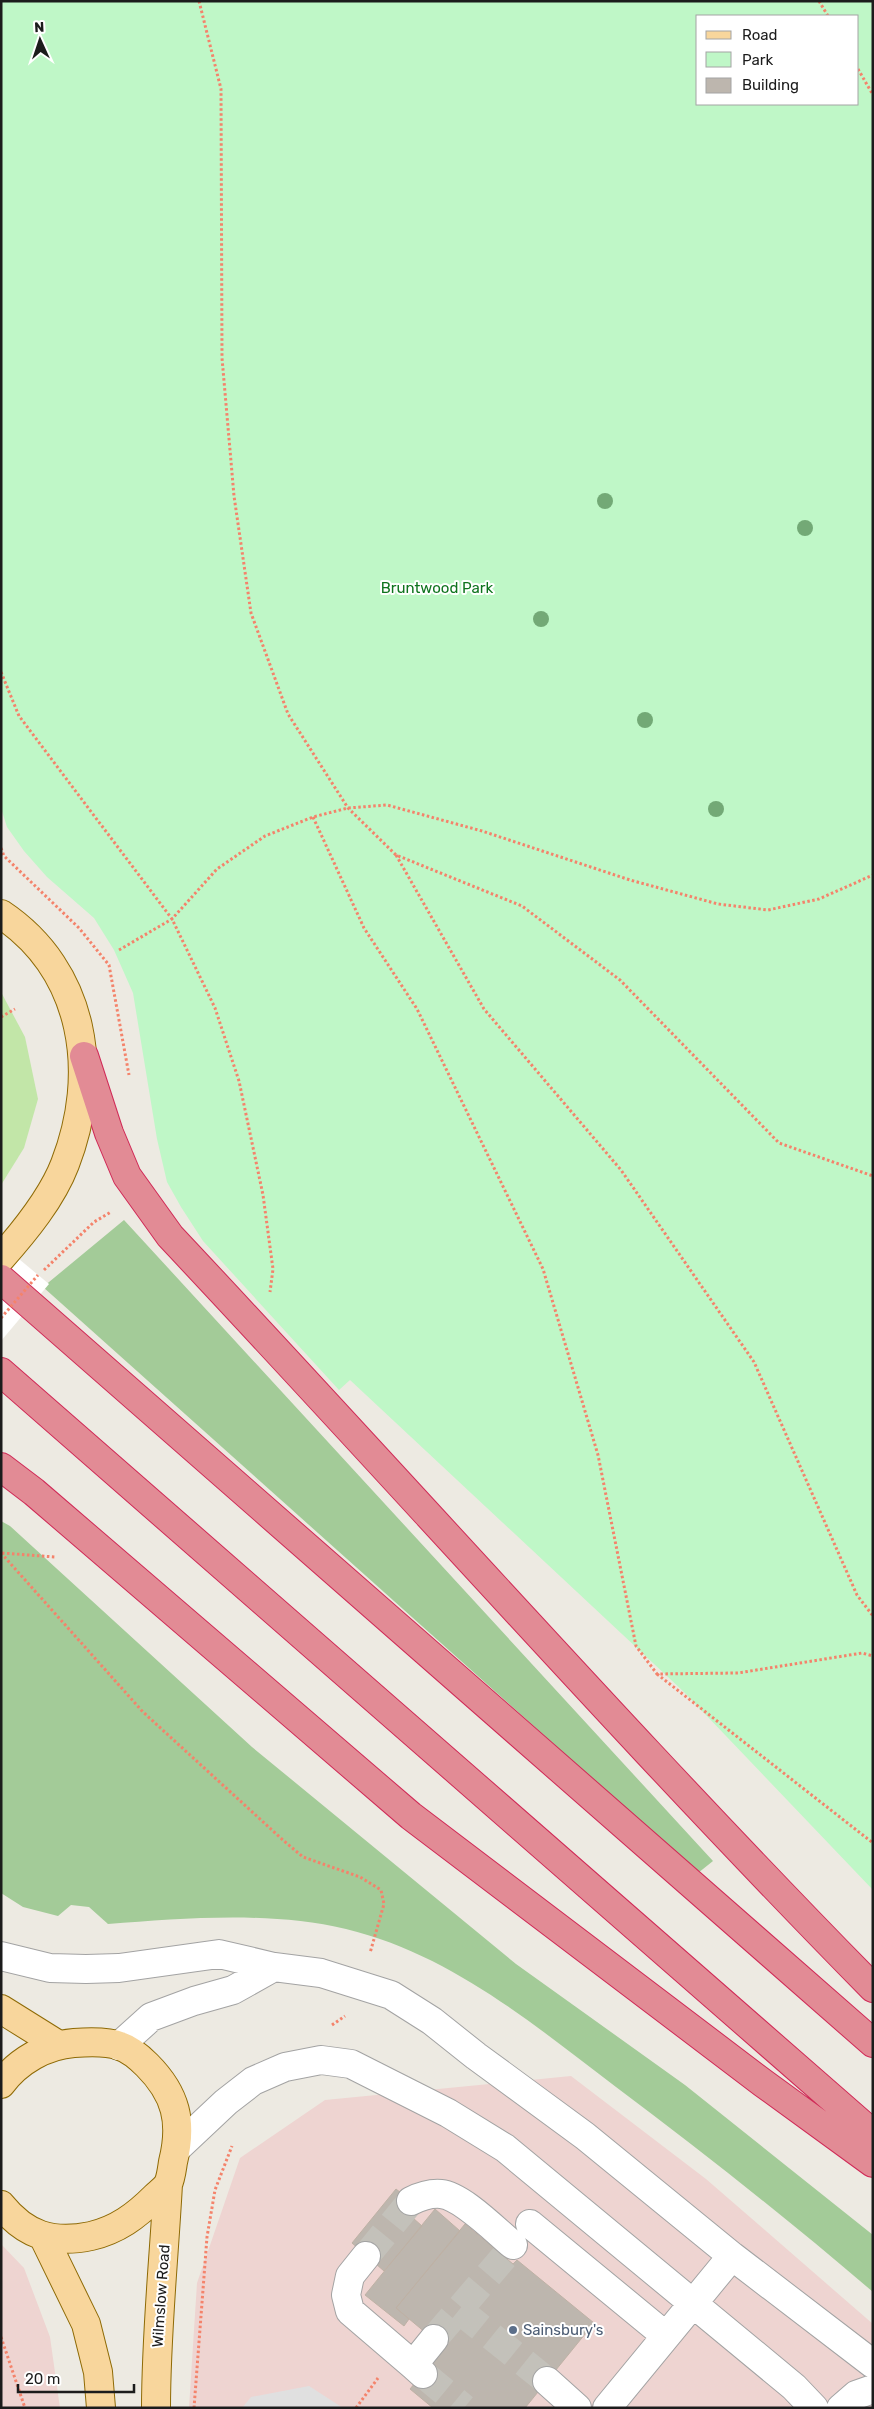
<svg xmlns="http://www.w3.org/2000/svg" width="874" height="2409" font-family="Rubik,sans-serif">
<style>
.commercial{fill:#eed4d1}
.grass{fill:#c2e6a8}
.forest{fill:#a3cb98}
.park{fill:#bff7c7;fill-rule:evenodd}
.parking{fill:#e0e0e0}
.pier{fill:#fff}
.building{fill:#bdb6ae;stroke:#beb1a5}
.lines{fill:none;stroke-linecap:round;stroke-linejoin:round}
.minor-tunnel{stroke:#c3c1ba;stroke-width:28;stroke-dasharray:28 14;stroke-linecap:butt}
.minor-casing{stroke:#a3a3a3;stroke-width:30}
.major-casing{stroke:#8e6a05;stroke-width:30}
.highway-casing{stroke:#d02a57;stroke-width:30}
.path{stroke:#f4836b;stroke-width:3;stroke-dasharray:2.5 2.5;stroke-linecap:butt}
.minor{stroke:#fff;stroke-width:28}
.major{stroke:#f8d69c;stroke-width:28}
.highway{stroke:#e28b95;stroke-width:28}
.path-bridge{stroke:#f4836b;stroke-width:3;stroke-dasharray:2.5 2.5;stroke-linecap:butt}
.tree{fill:#73a976}
.service-dot{fill:#5c6f8a;stroke:#fff;stroke-width:2}
.labels{text-anchor:middle;dominant-baseline:central;stroke-width:4;stroke-linejoin:round;paint-order:stroke}
.park-label{font-size:15px;fill:#0f741e;stroke:#fff}
.street-label{font-size:15px;fill:#1c1c1c;stroke:#fff}
.service-label{font-size:15px;fill:#4e5e75;stroke:#fff;text-anchor:start}
</style>
<rect width="100%" height="100%" fill="#edeae2"/>
<!-- commercial -->
<path class="commercial" d="M571 2076 706 2179 873 2324V2408H189L197 2283 240 2158 325 2100Z
M1 2244 24 2268 50 2337 60 2408H1Z"/>
<!-- grass -->
<path class="grass" d="M1 992 25 1037 38 1099 24 1148 1 1185Z"/>
<!-- forest -->
<path class="forest" d="M124 1220 713 1861 698 1873 43 1287Z
M1 1521 10 1526 252 1747 516 1964 685 2085 873 2235V2292C790 2221 704 2153 616 2087 533 2024 450 1954 346 1929 269 1911 186 1918 108 1924L89 1907 71 1905 58 1916 23 1907 1 1893Z"/>
<!-- park -->
<path class="park" d="M1 1H873V1890L684 1692 350 1380 339 1390 203 1241 181 1207 167 1182 157 1139 133 993 114 950 94 918 47 877 24 851 7 827 1 808ZM698 16H858V104H698Z"/>
<!-- parking -->
<path class="parking" d="M309 2386 343 2408H242L251 2397Z"/>
<!-- pier -->
<path class="pier" d="M1 1244 49 1284 1 1341Z"/>
<!-- building -->
<path class="building" d="M396 2189 421 2209 413 2218 422 2226 384 2271 352 2243Z
M435 2209 460 2231 396 2308 409 2319 404 2326 365 2295Z
M465 2224 513 2264 517 2260 594 2323 525 2408H433L410 2389 444 2348 396 2308Z"/>
<g class="lines">
<!-- minor-tunnel -->
<path class="minor-tunnel" d="M366 2256 411 2201
M459 2310 547 2381
M434 2339 504 2257
M423 2374 464 2408"/>
<defs>
<path id="minor" d="M1 1956 50 1968 86 1969 119 1968 219 1954 274 1967
M119 2046 151 2017 194 2001 233 1990 274 1967 321 1973 391 1995 432 2021 476 2056 585 2136 732 2256 873 2364
M176 2149 226 2102 253 2081 285 2067 321 2060 351 2064 448 2113 505 2148 794 2387 814 2408
M411 2201C421 2196 430 2193 441 2194 462 2196 496 2231 513 2245
M530 2224 666 2336
M366 2256 350 2276 346 2295 350 2311 413 2365
M423 2374 413 2365 434 2339
M547 2381 577 2408
M607 2408 732 2256
M841 2408 856 2395 873 2389"/>
<path id="major" d="M1 914C86 971 100 1074 65 1164 52 1198 25 1231 1 1258
M1 2009 57 2044
M1 2084C18 2061 46 2045 74 2043 88 2042 107 2041 120 2046 129 2049 140 2058 147 2065 176 2094 183 2122 173 2162 172 2168 171 2178 168 2184 165 2189 159 2193 155 2197 136 2216 117 2230 91 2236 53 2244 26 2236 1 2205
M44 2238 86 2324 98 2372 101 2408
M156 2408C156 2333 164 2259 168 2184"/>
<path id="highway" d="M84 1056 109 1133 127 1176 170 1236C405 1486 632 1743 873 1988
M1 1279 873 2043
M1 1372 873 2134
M1 1467 34 1492 411 1816 763 2083 873 2163"/>
</defs>
<!-- minor casing -->
<use href="#minor" class="minor-casing"/>
<!-- major casing -->
<use href="#major" class="major-casing"/>
<!-- highway casing -->
<use href="#highway" class="highway-casing"/>
<!-- path -->
<path class="path" d="M199 1 221 89 222 358 234 496 251 613 288 714 348 808 396 855 522 906 620 980 779 1143 873 1176
M819 1 828 16
M858 69 873 95
M1 672 19 716 172 919 215 1008 239 1081 263 1195 273 1269 270 1292
M313 817 364 928 417 1009 543 1269 598 1455 636 1646 657 1674 738 1673 862 1653 873 1656
M1 848 4 856 79 928 109 965 129 1075
M396 855 484 1009 621 1170 754 1362 857 1595 873 1616
M119 950 172 919 217 869 265 836 313 817 348 808 387 805 482 831 630 880 718 904 768 910 819 899 873 875
M1 1017 15 1009
M44 1270 94 1222 111 1212
M1 1553 143 1712 284 1841 303 1857 360 1877 381 1890 384 1904 370 1953
M2 1553 55 1557
M657 1674 873 1843
M332 2025 345 2016
M1 2337 25 2408
M194 2408 207 2237 215 2190 232 2146
M356 2408 378 2378"/>
<!-- minor -->
<use href="#minor" class="minor"/>
<!-- major -->
<use href="#major" class="major"/>
<!-- highway -->
<use href="#highway" class="highway"/>
<!-- path-bridge -->
<path class="path-bridge" d="M1 1318 38 1275"/>
</g>
<!-- trees -->
<g class="tree">
<circle cx="605" cy="501" r="8"/>
<circle cx="805" cy="528" r="8"/>
<circle cx="541" cy="619" r="8"/>
<circle cx="645" cy="720" r="8"/>
<circle cx="716" cy="809" r="8"/>
</g>
<!-- markers -->
<circle class="service-dot" cx="513" cy="2330" r="5"/>
<g class="labels">
<!-- park labels -->
<g class="park-label">
<text x="437" y="588">Bruntwood Park</text>
</g>
<!-- street labels -->
<g class="street-label">
<text transform="translate(161 2296) rotate(-86)">Wilmslow Road</text>
</g>
<!-- service labels -->
<g class="service-label">
<text x="523" y="2330">Sainsbury's</text>
</g>
</g>
<!-- border -->
<rect width="874" height="2409" fill="none" stroke="#1c1c1c" stroke-width="5"/>
<!-- legend -->
<rect x="696" y="15" width="162" height="90" fill="#ffffff" stroke="#a4a4a4"/>
<rect x="706" y="31" width="25" height="8" fill="#f8d69c" stroke="#a4a4a4"/>
<text x="742" y="40" font-size="15" fill="#1c1c1c">Road</text>
<rect x="706" y="52" width="25" height="15" fill="#bff7c7" stroke="#a4a4a4"/>
<text x="742" y="65" font-size="15" fill="#1c1c1c">Park</text>
<rect x="706" y="78" width="25" height="15" fill="#bdb6ae" stroke="#a4a4a4"/>
<text x="742" y="90" font-size="15" fill="#1c1c1c">Building</text>
<!-- north arrow -->
<g transform="translate(40 40) rotate(357)" stroke="#ffffff" stroke-width="4" paint-order="stroke">
<path d="M0-4L9 19L0 12L-9 19Z" fill="#1c1c1c"/>
<text y="-8" font-size="14" font-weight="bold" text-anchor="middle" fill="#1c1c1c">N</text>
</g>
<!-- scale -->
<path d="M18 2384v8h116v-8" fill="none" stroke="#1c1c1c" stroke-width="2.5"/>
<text x="25" y="2384" font-size="15" fill="#1c1c1c" stroke="#ffffff" stroke-width="4" paint-order="stroke">20 m</text>
</svg>
